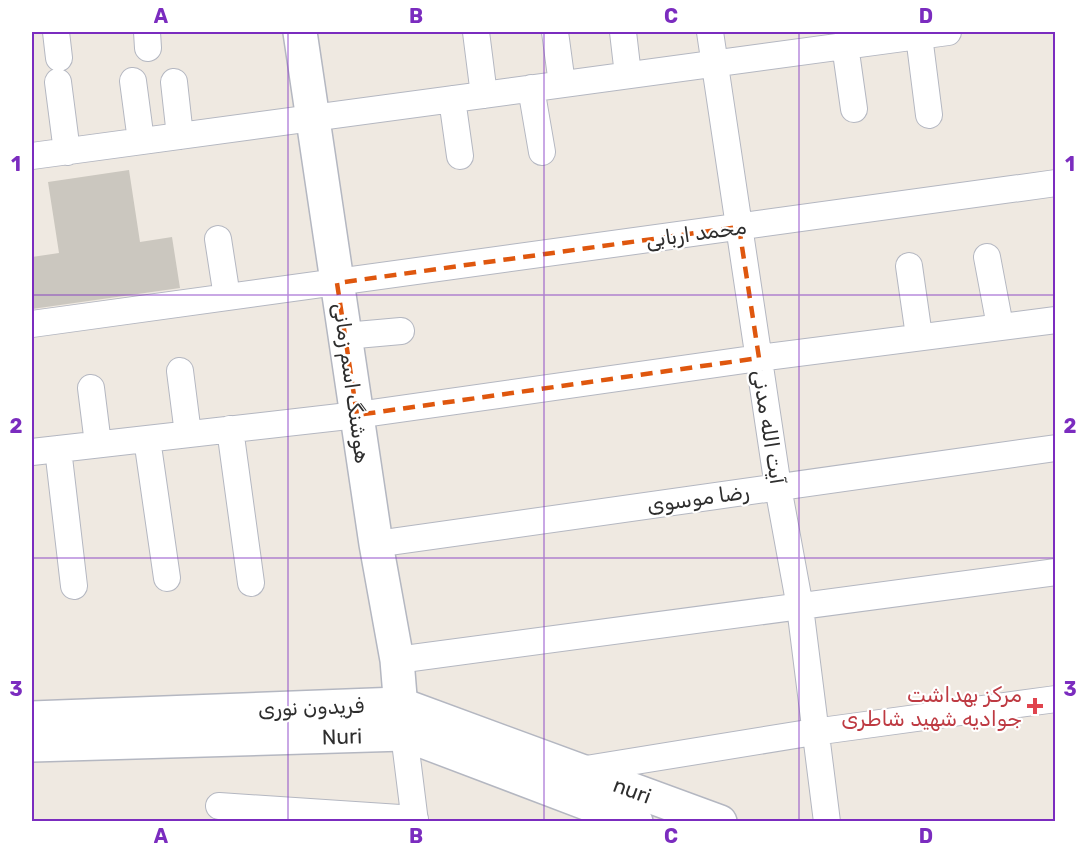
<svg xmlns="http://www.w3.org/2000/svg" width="1087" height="853" font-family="Rubik,Vazirmatn,sans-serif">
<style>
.building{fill:#cbc7bf}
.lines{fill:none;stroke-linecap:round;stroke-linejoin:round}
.minor-casing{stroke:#b4b7c1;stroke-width:28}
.tertiary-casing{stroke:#b4b7c1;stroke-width:36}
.secondary-casing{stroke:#b4b7c1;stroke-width:36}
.minor{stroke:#fff;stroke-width:26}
.tertiary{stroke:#fff;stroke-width:33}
.secondary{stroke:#fff;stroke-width:33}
.marked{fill:none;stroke:#df570e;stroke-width:4.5;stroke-dasharray:12 8;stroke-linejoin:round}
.grid{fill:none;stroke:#7b2cbf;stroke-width:1.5;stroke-opacity:0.55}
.health-dot{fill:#e0444e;stroke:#fff;stroke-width:2}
.labels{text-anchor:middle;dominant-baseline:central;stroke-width:4.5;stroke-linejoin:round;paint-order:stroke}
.street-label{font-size:21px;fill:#2e2e2e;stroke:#fff}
.health-label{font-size:21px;fill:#be3a42;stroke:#fff;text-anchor:end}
.neatline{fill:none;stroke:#7b2cbf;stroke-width:2}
.grid-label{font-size:20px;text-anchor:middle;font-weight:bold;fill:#7b2cbf}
</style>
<rect width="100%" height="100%" fill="#efe9e1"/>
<!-- building -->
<path class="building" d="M129 170 140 242 172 237 180 288 32 309V257L59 253 48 182Z"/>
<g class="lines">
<defs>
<path id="minor" d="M56 32 59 58
M147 32 148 48
M476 32 484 95
M555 32 562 84
M623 32 628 75
M710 32 778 487 800 607 827 822
M919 36 929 115
M845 45 854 109
M133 81 141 141
M58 82 67 152
M174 82 180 136
M531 88 542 152
M452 99 460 156
M32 156 948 32
M218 239 227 297
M987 257 1000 326
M909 266 919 336
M32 324 1056 183
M345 336 401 331
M180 371 188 434
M91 388 98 444
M230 429 251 583
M147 439 167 578
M58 449 74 586
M32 452 357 415 759 358 1056 320
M376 544 1056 448
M397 660 1056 572
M404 734 415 822
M580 770 814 732 1056 699
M219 806 415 819"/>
<path id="tertiary" d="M300 32 376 544 397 660 403 733"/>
<g id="secondary">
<path id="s1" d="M32 718 399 704 720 822"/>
<path id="s2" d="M32 745 404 734 636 822"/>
</g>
</defs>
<!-- minor casing -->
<use href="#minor" class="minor-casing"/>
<!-- tertiary casing -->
<use href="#tertiary" class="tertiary-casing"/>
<!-- secondary casing -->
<use href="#secondary" class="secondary-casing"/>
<!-- minor -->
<use href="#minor" class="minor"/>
<!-- tertiary -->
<use href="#tertiary" class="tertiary"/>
<!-- secondary -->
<use href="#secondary" class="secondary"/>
</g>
<!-- marked area -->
<path class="marked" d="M739 227 759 358 357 415 337 283Z"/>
<!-- grid -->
<path class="grid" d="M288 32V822M544 32V822M799 32V822M32 295H1056M32 558H1056"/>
<!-- markers -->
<path class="health-dot" d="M1032 697h6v6h6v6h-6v6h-6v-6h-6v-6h6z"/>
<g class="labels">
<!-- street labels -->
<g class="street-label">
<text transform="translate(696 233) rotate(-8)">محمد اربابی</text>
<text transform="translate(352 383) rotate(82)">هوشنگ اسم زمانی</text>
<text transform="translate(769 427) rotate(81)">آیت‌ الله مدنی</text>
<text transform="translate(698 498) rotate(-8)">رضا موسوی</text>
<text transform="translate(311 707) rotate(-2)">فریدون نوری</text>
<text stroke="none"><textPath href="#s2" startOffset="310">Nuri</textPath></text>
<text stroke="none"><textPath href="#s1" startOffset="616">nuri</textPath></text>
</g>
<!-- health labels -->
<g class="health-label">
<text x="1022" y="694">مرکز بهداشت<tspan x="1022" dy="24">جوادیه شهید شاطری</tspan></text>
</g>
</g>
<!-- border -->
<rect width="1087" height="853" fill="none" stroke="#ffffff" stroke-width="66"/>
<rect x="33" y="33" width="1021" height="787" class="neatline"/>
<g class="grid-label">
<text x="161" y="23">A</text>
<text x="416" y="23">B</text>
<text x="671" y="23">C</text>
<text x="926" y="23">D</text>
<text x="16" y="171">1</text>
<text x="1070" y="171">1</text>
<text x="16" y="433">2</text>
<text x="1070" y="433">2</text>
<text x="16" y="696">3</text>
<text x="1070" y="696">3</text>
<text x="161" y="843">A</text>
<text x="416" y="843">B</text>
<text x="671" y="843">C</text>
<text x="926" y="843">D</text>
</g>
</svg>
